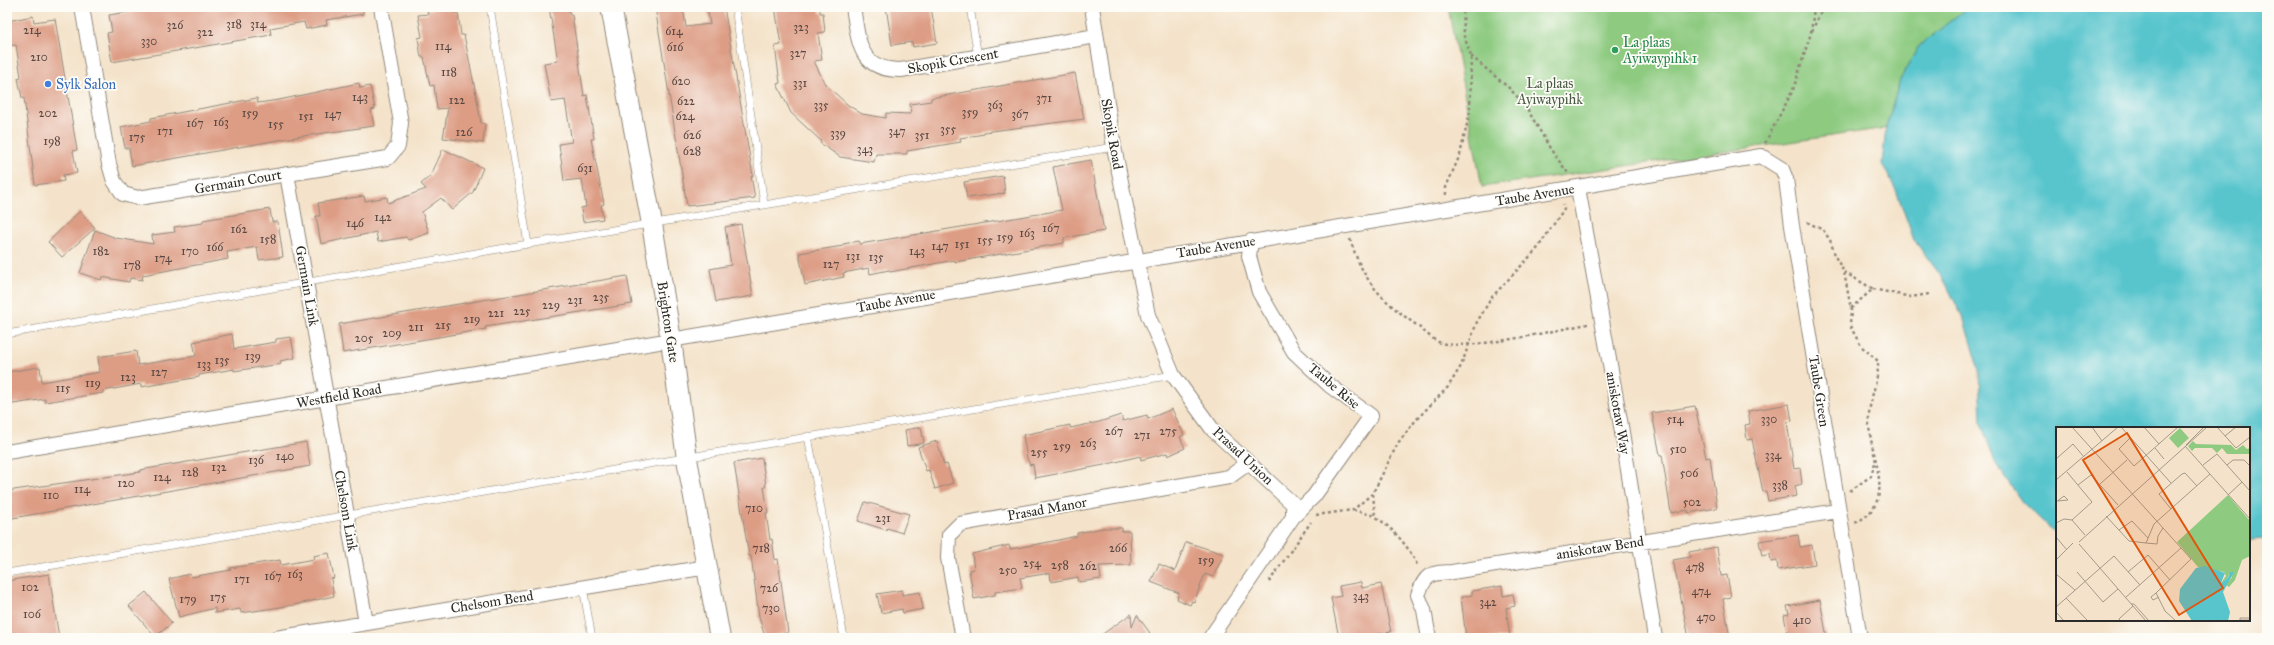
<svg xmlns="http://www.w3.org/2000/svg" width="2274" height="645" font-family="'IM FELL Great Primer',serif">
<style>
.green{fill:#8ecb81;stroke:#5c7b56}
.water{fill:#58c5cd;stroke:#42787c}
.building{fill:#dd9c84}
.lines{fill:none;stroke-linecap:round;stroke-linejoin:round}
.lane-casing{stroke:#90877a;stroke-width:8}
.street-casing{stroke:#90877a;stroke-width:16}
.secondary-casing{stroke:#90877a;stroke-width:22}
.path{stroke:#90877a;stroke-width:2.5;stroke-dasharray:3 3;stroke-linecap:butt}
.lane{stroke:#fff;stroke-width:7}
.street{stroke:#fff;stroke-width:14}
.secondary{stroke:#fff;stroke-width:20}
.leisure-dot{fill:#2e9e5b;stroke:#fdfcf7;stroke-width:1.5}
.shop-dot{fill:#3f7fe0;stroke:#fdfcf7;stroke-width:1.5}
.labels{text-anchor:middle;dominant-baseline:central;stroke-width:3.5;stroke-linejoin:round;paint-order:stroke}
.number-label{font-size:12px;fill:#584741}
.leisure-label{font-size:14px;fill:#27864d;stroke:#fdfcf7;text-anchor:start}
.street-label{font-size:14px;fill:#2b2b2b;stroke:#fdfcf7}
.park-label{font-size:14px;fill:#495b45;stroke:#fdfcf7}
.shop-label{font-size:14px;fill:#366cbe;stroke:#fdfcf7;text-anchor:start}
.inset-road{fill:none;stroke:#a4998a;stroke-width:1}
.view{fill:#df570e;fill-opacity:0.15;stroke:#df570e;stroke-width:2}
.inset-edge{fill:none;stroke:#2b2b2b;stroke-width:2}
</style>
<rect width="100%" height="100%" fill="#fdfcf7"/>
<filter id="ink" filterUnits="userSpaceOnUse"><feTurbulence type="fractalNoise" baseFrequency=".025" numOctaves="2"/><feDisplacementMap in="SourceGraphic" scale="8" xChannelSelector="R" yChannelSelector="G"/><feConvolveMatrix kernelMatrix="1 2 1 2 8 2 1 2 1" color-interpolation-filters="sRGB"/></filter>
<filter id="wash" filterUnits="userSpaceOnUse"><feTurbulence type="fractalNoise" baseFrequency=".012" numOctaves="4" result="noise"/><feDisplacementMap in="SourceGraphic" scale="16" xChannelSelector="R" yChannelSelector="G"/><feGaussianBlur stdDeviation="0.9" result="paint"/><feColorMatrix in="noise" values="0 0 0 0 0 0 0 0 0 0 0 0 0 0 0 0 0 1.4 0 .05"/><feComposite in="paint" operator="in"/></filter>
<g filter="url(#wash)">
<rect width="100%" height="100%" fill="#f4e3ca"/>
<!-- green -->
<path class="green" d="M1448 7H1968L1919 46 1900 80 1886 128 1482 187Z"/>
<!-- water -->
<path class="water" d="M1968 7H2267V540L2249 541V428H2057V535L2022 502 1996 464 1981 423 1979 371 1964 320 1944 280 1914 240 1896 190 1882 164 1886 128 1900 80 1919 46Z"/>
<g id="blocks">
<!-- building -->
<path class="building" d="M159 7H363V14L326 20 327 25 306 29 304 22 270 28 271 35 112 62 107 33 112 32 109 15Z
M444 7H454L455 13H458L461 35H464L475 89 481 123 485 124 483 143 443 138 448 108 437 109 434 85 430 86 424 57H421L418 38 422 37 418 15 428 14 427 10Z
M549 7H568L570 15H572L584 96 587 95 594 139H591L604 204 601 205 603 219 583 222 581 208 586 207 582 179 564 181 559 144 572 142 565 100 551 102 544 63 558 61Z
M655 7H683L686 27 710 24 707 7H724L753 176H751L755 198 687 206Z
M775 7H820V13H823L825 32 818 33 822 60 814 61 825 84 848 105 862 114 886 118V113L911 114 910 104 931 101V98L1075 73 1084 119 984 132V134L960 138 961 142 907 151V154H876L874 162 840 157 820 143 821 141 791 113 777 84 780 83 775 46 781 45Z
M886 7H931L937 43 913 47 912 42 892 45Z
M33 16 34 22 55 19 77 150 73 151 77 173 63 175 64 181 35 185 24 98H22L18 78 21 77 16 45 7 46V21Z
M359 83 360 88 370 86 375 109 371 110 374 126 296 137 132 166 129 148H125L121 127 151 121V118L257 98 258 103 279 100Z
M443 149 483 168 473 192 452 210 441 198 422 212 429 233 408 240 406 237 378 242 376 232 321 244 316 216H320L318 203 364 196 365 201 387 197 388 203 426 189 421 184 431 175Z
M1091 160 1104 231 1064 238V243L955 262V260L890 272 889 270 870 274 869 268 843 273 844 277 805 285 799 253 843 246V244L859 241 860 244 1062 210 1053 167Z
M1003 176 1005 193 967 198 964 182Z
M270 209 272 222H278L283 257 259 260 257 247 227 252 228 259 143 275 142 280 130 278 129 282 102 277 101 280 80 273 95 230 116 238 153 244 152 235 175 232 174 227 203 223V220Z
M80 211 95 228 62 257 48 242Z
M741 224 753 296 716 302 710 269 731 265 725 227Z
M627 276 632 304 485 327 486 329 343 353 339 324Z
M232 334 234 349 276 342V339L291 337 295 358 280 361 281 364 234 371V369L199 375V377L141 387V384L103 391V393L45 402V399L7 405V372L40 367 42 382 100 372 98 357 136 351 138 365 196 356 193 342Z
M1789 404 1792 421 1787 422 1794 469 1800 468 1802 484 1795 486 1797 496 1768 501 1766 491 1763 492 1752 439 1747 440 1745 425 1750 424 1748 411Z
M1695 406 1706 458 1710 457 1717 508 1688 513V510L1671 513 1662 455H1660L1652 413Z
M1172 409 1184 435 1180 437 1185 448 1168 456 1167 453 1141 460 1140 456 1104 465 1035 478 1033 464 1030 465 1027 458 1023 435 1070 425V428L1099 422 1121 415 1123 421 1147 415 1148 419Z
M921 427 924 443 907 446 905 430Z
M937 441 944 465 947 464 953 483 935 489 929 470 926 471 918 447Z
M306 442 310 466 7 519V491L140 472V470Z
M762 458 766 486 764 487 768 513H766L770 540 772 539 775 560 778 559 788 633 765 637 759 617 751 556H749L734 463Z
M865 502 909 514 902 533 887 528 886 530 858 521Z
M1103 528H1122V531H1130L1131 565 1099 566 1101 579 1079 582 1078 577 1051 582 1050 573 1020 578 1022 588 995 592V595L974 599 969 570 974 569 972 554 1009 545 1010 549 1044 543 1077 536V533Z
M1798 535 1800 547 1812 545 1815 564 1778 570 1777 561 1771 562 1770 554 1762 556 1759 541Z
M1186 542 1224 554 1213 577 1205 574 1194 602 1192 601 1190 605 1177 599 1179 593 1151 582 1159 564 1175 571Z
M1717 547 1721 576 1727 575 1731 597 1723 599 1730 638H1689L1673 560 1690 557 1689 552Z
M329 553 334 578 331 579 334 596 294 605 241 613 240 609 215 613V608L179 617 169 579 190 574 191 577 231 570 230 568 280 560 281 565 314 559 313 556Z
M49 574 59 638H12L7 608V581Z
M1361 582 1362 588 1381 584 1391 632 1378 634V638H1339L1331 598 1341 596 1339 586Z
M1502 586 1503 596 1513 594 1515 606 1506 608 1510 638H1466L1461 597 1472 595V591Z
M902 590V595L920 592 923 609 903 613 902 609 881 613 877 594Z
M146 592 172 623 155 637 129 606Z
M1820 600 1827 638H1788L1784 615 1789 614 1787 606Z
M1131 614 1132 627 1137 615 1150 633 1143 638H1097Z"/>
</g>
</g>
<g filter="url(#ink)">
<use href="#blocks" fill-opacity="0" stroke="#90877a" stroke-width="1"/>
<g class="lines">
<defs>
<path id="lane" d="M490 7 528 244
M735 7 764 204
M970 7 978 57
M7 334 528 244 1114 147
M808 436 844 638
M7 573 1173 375
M583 587 592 638"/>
<path id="street" d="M82 7 109 164 114 181 123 194 138 198 388 158 398 146 401 123 381 7
M853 7C859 42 858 70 901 70L1096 36
M1092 7 1114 147 1148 315 1173 375 1213 430 1293 504V517L1210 638
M287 174 366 623
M1578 188 1620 420 1655 638
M1251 241 1249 256 1259 292 1294 352 1329 385 1371 416 1314 496 1293 517
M7 452 1761 156 1782 169 1786 179 1792 226 1860 638
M276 638 707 567
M963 638 948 558 949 535 960 524 1229 477 1247 464
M1429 638 1424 610 1418 595C1426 573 1430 573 1452 572L1838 511"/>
<path id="secondary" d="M611 7 652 224 671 340 687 459 720 638"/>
</defs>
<!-- lane casing -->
<use href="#lane" class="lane-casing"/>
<!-- street casing -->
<use href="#street" class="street-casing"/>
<!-- secondary casing -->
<use href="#secondary" class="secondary-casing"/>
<!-- path -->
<path class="path" d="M1812 31 1823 7
M1471 56 1509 88 1525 105 1551 150 1568 173
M1765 143 1793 90 1811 33 1814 7
M1446 195V187L1460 155 1470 111 1471 56 1464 36 1463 7
M1807 222 1823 230 1830 240 1836 258 1844 272 1851 309 1850 326 1861 346 1878 361C1879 380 1870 397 1869 415 1866 454 1902 500 1855 523
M1350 239C1364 284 1382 300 1419 327 1425 332 1434 341 1441 343 1470 351 1555 330 1588 324
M1844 272 1873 289 1851 308
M1873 289 1911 297 1929 294
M1850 491 1871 476 1875 463
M1373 494 1375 516C1394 530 1409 546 1418 567
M1353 510 1375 516
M1316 515 1353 510 1373 493 1398 443 1416 420 1448 387 1461 366 1477 322 1492 297 1537 249 1564 209 1563 204
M1269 582 1311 522"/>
<!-- lane -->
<use href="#lane" class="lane"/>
<!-- street -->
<use href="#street" class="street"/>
<!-- secondary -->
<use href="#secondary" class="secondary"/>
</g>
</g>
<!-- markers -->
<circle class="leisure-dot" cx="1615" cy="50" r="4"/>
<circle class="shop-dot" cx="48" cy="84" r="4"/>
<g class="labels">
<!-- number labels -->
<g class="number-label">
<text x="234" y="24">318</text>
<text x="258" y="24">314</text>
<text x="175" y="25">326</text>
<text x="801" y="27">323</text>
<text x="32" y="30">214</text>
<text x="674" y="31">614</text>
<text x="205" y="32">322</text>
<text x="149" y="41">330</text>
<text x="443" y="46">114</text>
<text x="675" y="47">616</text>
<text x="798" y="53">327</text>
<text x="39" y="57">210</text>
<text x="449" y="72">118</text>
<text x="681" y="81">620</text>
<text x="800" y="83">331</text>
<text x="360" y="97">143</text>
<text x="1044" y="98">371</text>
<text x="457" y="100">122</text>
<text x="686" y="101">622</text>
<text x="821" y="105">335</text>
<text x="995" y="105">363</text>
<text x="970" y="112">359</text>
<text x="48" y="113">202</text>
<text x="250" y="113">159</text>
<text x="333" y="114">147</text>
<text x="1020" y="114">367</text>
<text x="306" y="116">151</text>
<text x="685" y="116">624</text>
<text x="221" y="122">163</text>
<text x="195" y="123">167</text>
<text x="276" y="124">155</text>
<text x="948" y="129">355</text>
<text x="165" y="131">171</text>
<text x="897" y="131">347</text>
<text x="464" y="132">126</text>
<text x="838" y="133">339</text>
<text x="692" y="135">626</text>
<text x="922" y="135">351</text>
<text x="137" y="137">175</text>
<text x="52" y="141">198</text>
<text x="865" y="149">343</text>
<text x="692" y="151">628</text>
<text x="585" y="168">631</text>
<text x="383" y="217">142</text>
<text x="355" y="223">146</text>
<text x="1051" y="228">167</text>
<text x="239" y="229">162</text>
<text x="1027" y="233">163</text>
<text x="1005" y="237">159</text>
<text x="268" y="239">158</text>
<text x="985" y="240">155</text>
<text x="962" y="244">151</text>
<text x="940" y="246">147</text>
<text x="215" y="247">166</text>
<text x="101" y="251">182</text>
<text x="190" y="251">170</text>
<text x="917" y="251">143</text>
<text x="853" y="256">131</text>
<text x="876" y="257">135</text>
<text x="163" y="258">174</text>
<text x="831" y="264">127</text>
<text x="132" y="265">178</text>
<text x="601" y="297">235</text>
<text x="575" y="300">231</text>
<text x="551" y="305">229</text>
<text x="522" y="311">225</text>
<text x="496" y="313">221</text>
<text x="472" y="319">219</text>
<text x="443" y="325">215</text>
<text x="416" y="327">211</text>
<text x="392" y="333">209</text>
<text x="364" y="338">205</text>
<text x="253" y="356">139</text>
<text x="222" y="360">135</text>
<text x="204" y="364">133</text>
<text x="159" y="372">127</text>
<text x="128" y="377">123</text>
<text x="93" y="383">119</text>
<text x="63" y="388">115</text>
<text x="1675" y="419">514</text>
<text x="1769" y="419">330</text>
<text x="1114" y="431">267</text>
<text x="1168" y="431">275</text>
<text x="1142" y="435">271</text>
<text x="1088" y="443">263</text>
<text x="1062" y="446">259</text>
<text x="1678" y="449">510</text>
<text x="1039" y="452">255</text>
<text x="1773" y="455">334</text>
<text x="285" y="456">140</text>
<text x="256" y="460">136</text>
<text x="219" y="467">132</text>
<text x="190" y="472">128</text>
<text x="1689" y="473">506</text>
<text x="162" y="477">124</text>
<text x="126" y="483">120</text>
<text x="1780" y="485">338</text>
<text x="82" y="489">114</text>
<text x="51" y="495">110</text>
<text x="1692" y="502">502</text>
<text x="754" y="508">710</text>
<text x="883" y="518">231</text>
<text x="761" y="548">718</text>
<text x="1118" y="548">266</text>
<text x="1206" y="560">159</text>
<text x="1032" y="563">254</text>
<text x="1060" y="565">258</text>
<text x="1088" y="566">262</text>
<text x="1695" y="567">478</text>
<text x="1008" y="570">250</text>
<text x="295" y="574">163</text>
<text x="273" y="576">167</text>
<text x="242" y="579">171</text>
<text x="30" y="587">102</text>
<text x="769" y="588">726</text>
<text x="1701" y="591">474</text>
<text x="1361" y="596">343</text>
<text x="218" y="597">175</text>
<text x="188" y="599">179</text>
<text x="1488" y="602">342</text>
<text x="771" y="608">730</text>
<text x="32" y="614">106</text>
<text x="1706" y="617">470</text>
<text x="1802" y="620">410</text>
</g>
<!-- leisure labels -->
<g class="leisure-label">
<text x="1623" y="42">La plaas<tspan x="1623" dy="16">Ayiwaypihk 1</tspan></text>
</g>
<!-- street labels -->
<g class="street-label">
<text transform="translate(953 61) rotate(-10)">Skopik Crescent</text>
<text transform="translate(1112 134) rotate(80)">Skopik Road</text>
<text transform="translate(238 182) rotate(-10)">Germain Court</text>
<text transform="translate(1535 195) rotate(-9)">Taube Avenue</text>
<text transform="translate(1216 247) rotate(-9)">Taube Avenue</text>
<text transform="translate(307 286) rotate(80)">Germain Link</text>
<text transform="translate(896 301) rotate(-10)">Taube Avenue</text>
<text transform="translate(668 322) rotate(81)">Brighton Gate</text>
<text transform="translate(1334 386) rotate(40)">Taube Rise</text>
<text transform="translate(1819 391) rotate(81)">Taube Green</text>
<text transform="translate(339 396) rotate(-10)">Westfield Road</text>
<text transform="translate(1618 413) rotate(80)">aniskotaw Way</text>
<text transform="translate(1243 456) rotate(43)">Prasad Union</text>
<text transform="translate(1047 509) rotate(-10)">Prasad Manor</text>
<text transform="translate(346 511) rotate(80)">Chelsom Link</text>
<text transform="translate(1600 548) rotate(-9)">aniskotaw Bend</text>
<text transform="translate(492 602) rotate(-9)">Chelsom Bend</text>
</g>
<!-- park labels -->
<g class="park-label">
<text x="1550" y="83">La plaas<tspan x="1550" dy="16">Ayiwaypihk</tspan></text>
</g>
<!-- shop labels -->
<g class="shop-label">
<text x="56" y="84">Sylk Salon</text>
</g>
</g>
<!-- overview -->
<g transform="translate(2056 427)">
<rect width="194" height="194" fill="#f4e3ca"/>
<path d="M124 1 133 11 122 21 113 11ZM137 14 140 17 175 18 180 23 187 18 191 22 194 21V27H171L166 21 161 26 156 21H139L136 24 132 19ZM172 68 194 94V129L186 133 179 153 173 160 170 158 176 150 173 147 172 151 165 156 170 149 168 145 142 140 121 115Z" fill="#8ecb81"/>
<path d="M149 139 169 146 165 156 172 151 174 145H178L167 165 174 185 172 194H136L123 174 124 162 140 141Z" fill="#58c5cd"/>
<path class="inset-road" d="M16 0 135 132 100 166 109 184 120 194M36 0 46 14M65 0 115 56M88 0 103 17M161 0 180 21 194 10M169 9 180 0M74 11 63 22 78 39 122 0M130 18 148 0M129 19 194 92M99 21 108 32M0 32 17 17 28 30M147 38 161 27 194 64M171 38 177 33H188L194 39M11 45 36 75 16 93M0 53 62 0M44 57 71 33M22 58 35 48 62 78M172 68 186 55M0 75 8 69 12 73 2 74M115 82 103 67 126 47 129 46 141 59M50 89 73 114 90 116 98 97 154 47M0 96 8 92 16 93 29 108M63 103 76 94 92 111M0 110 11 123M23 115 151 0M90 116 101 117 102 109 107 101M23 117 90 194M0 133 17 116M21 145 47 175 62 162M72 145 92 128 114 153M0 147 19 163M100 166 95 170 97 173 103 170M10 171 32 194M69 171 125 121M75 177H78L93 194M0 180 58 129 84 158M0 185 8 194M194 191H184V193H194M64 194 63 192 77 179"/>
<path class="view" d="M71 6 167 161 123 188 27 33Z"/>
<rect width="194" height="194" class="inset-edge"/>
</g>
<!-- margin -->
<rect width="2274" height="645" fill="none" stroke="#fdfcf7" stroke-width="24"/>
</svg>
